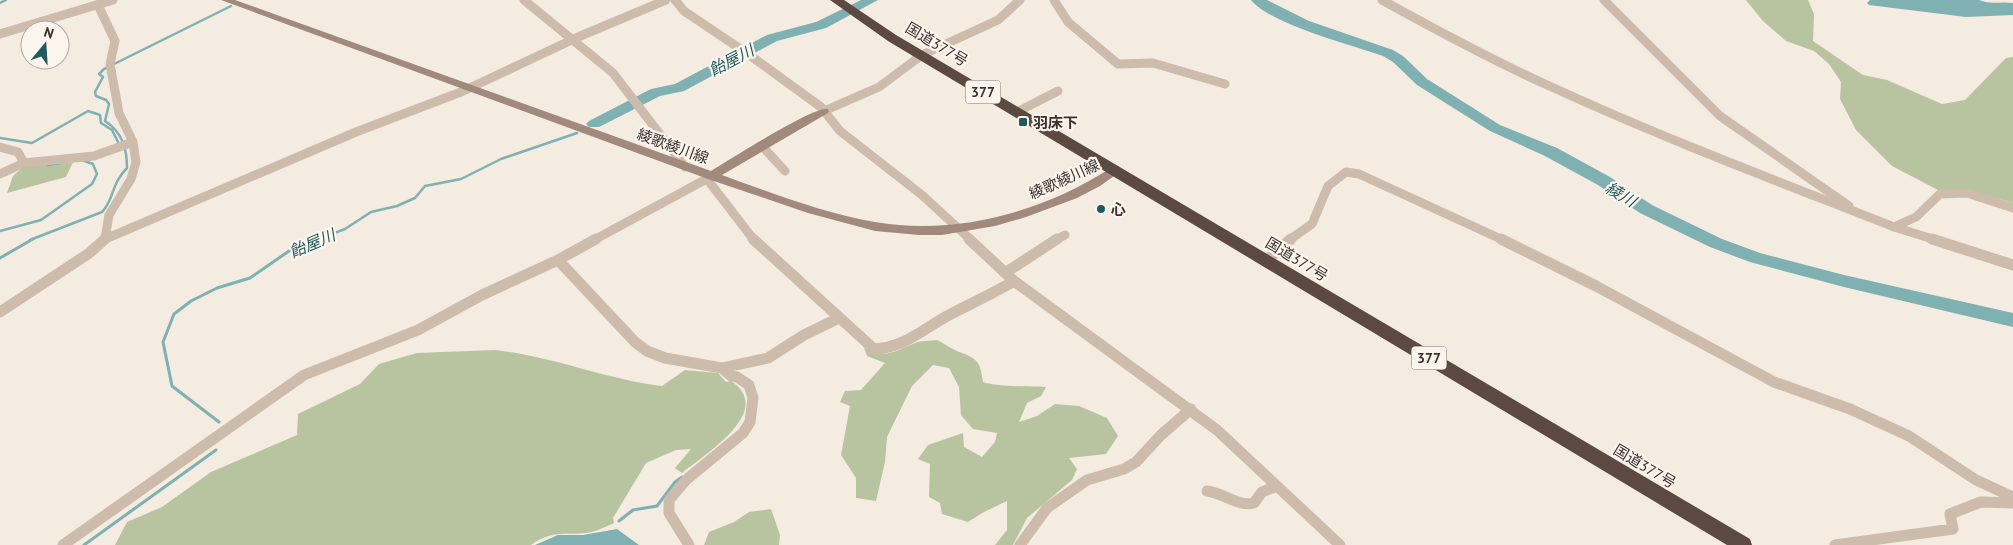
<svg xmlns="http://www.w3.org/2000/svg" width="2013" height="545" font-family="'PT Sans','Noto Sans JP',sans-serif">
<style>
.green{fill:#b8c4a0}
.water{fill:#7fb0b2}
.lines{fill:none;stroke-linecap:round;stroke-linejoin:round}
.stream-far1{stroke:#7fb0b2;stroke-width:2.5}
.stream{stroke:#7fb0b2;stroke-width:3}
.river{fill:#7fb0b2;fill-rule:evenodd}
.street-far1{stroke:#cdbbac;stroke-width:9}
.street{stroke:#cdbbac;stroke-width:11}
.secondary{fill:#a18a7d;fill-rule:evenodd}
.highway{fill:#5c4a42;fill-rule:evenodd}
.poi-dot{fill:#1f5a5e;stroke:#fbf5ee;stroke-width:2}
.labels{text-anchor:middle;dominant-baseline:central;stroke-width:4.5;stroke-linejoin:round;paint-order:stroke}
.shield{fill:#fbf5ee;stroke:#756b66;stroke-width:1}
.shield-label{font-size:14px;font-weight:bold;fill:#3b302b}
.street-label{font-size:15px;fill:#3b302b;stroke:#fbf5ee}
.poi-label{font-size:15px;font-weight:bold;fill:#3b302b;stroke:#fbf5ee;text-anchor:start}
.water-label{font-size:16px;font-style:italic;fill:#1f5a5e;stroke:#fbf5ee}
</style>
<rect width="100%" height="100%" fill="#f4ebe1"/>
<!-- green -->
<path class="green" d="M1746 0H1808L1814 14 1813 41 1863 75 1887 80 1942 104 1965 100 2006 58 2013 57V203L1968 190H1938L1892 166 1856 130 1840 99 1841 82 1829 64 1814 51 1786 41 1763 21Z
M74 160 66 177 7 193 13 176 24 166Z
M937 340C945 344 953 350 962 353 980 360 980 364 983 382 997 387 1029 386 1046 387L1041 396 1027 403 1019 422 1037 416 1055 404 1079 406 1107 418 1118 436 1106 454 1069 458 1077 469 1072 480 1027 518 1013 545H995L1007 530V501L984 512 968 522 942 514 940 503 929 497 930 464 918 459 928 445 963 433 964 447 982 457 995 442 997 433 973 429 961 415 959 387 949 368 933 365 912 386 887 437 885 462 876 501 856 498V478L841 455 850 406 840 402 845 391 861 390 885 363 867 356 864 348C885 359 893 352 913 344 920 340 930 341 937 340Z
M495 350C552 356 605 379 662 386L685 370 718 373 726 382 731 381C776 411 705 454 682 473L675 468 691 449 676 450 646 463 613 518 614 523C607 526 599 530 592 532 568 537 554 528 531 545H115L127 522 162 507 211 472 297 435 298 414 360 384 379 364 417 353Z
M771 509 780 535 779 545H704L709 532 734 522 749 512Z"/>
<!-- water -->
<path class="water" d="M1870 0H1979C1991 5 2001 1 2013 3V15L1966 17 1869 5 1867 3Z
M617 529 639 545H535L558 535H583Z"/>
<g class="lines">
<!-- stream-far1 -->
<path class="stream-far1" d="M0 3 6 0
M0 138 32 143 88 111 100 115 101 123 112 130 118 142
M48 165 61 163
M0 231 41 220 92 184 97 174 93 164 82 160
M30 240 102 212C114 200 111 184 127 168 127 148 122 132 105 121L109 104 106 100 96 96 95 92 103 77 99 74 104 69 231 6
M316 240 345 229 371 212 397 206 415 198 425 186 461 179 501 159 577 133"/>
<!-- stream -->
<path class="stream" d="M0 258 33 239
M219 422 172 386 163 342 174 314 191 301 217 288 250 278 289 251 319 239
M619 521 633 510 657 506 675 482 682 477
M84 545 216 450"/>
<!-- river -->
<path class="river" d="M861 0H878L826 28 777 41 684 91 660 96 599 127H589L586 124 589 121 651 89 675 84 767 35 816 22Z
M1251 0H1267L1309 21 1393 50 1403 56 1427 79 1500 125 1557 148 1610 177 1652 205 1722 239 1760 253 1844 275 2013 313V327L1844 287 1750 262 1710 247 1640 213 1598 185 1545 156 1490 131 1417 85 1393 62 1383 56C1352 45 1270 24 1251 0Z"/>
<!-- street-far1 -->
<path class="street-far1" d="M524 0 613 73 685 167
M675 0 684 11 745 52
M1054 0 1068 22 1118 64 1153 63 1225 84
M1382 0C1438 31 1495 62 1554 88 1665 139 1780 182 1894 227L1936 240
M1604 0 1720 116 1849 206
M98 5 115 41 110 64 119 113 133 142 136 162 131 179 109 215 105 239
M0 34 113 0
M748 54 821 107 840 131 922 195 971 240
M824 111 879 87 922 55 998 20 1020 0
M1017 112 1058 91
M762 146 785 171
M0 147 18 152 24 163
M0 174 24 163 94 156 133 142
M707 179 754 240
M1894 227 1916 217 1940 194 1967 193 2013 208
M103 240 356 132 461 92 578 37 666 0
M594 240 712 176
M1055 240 1065 235
M1289 240 1312 224 1328 186 1346 172 1359 174 1503 240"/>
<!-- street -->
<path class="street" d="M753 239 874 349C905 348 925 327 951 314 972 303 994 293 1014 281
M969 239 1014 281 1217 430 1340 545
M1501 239 1596 286 1774 382 1850 409 1909 436 1976 480 2013 497
M1932 239 2013 265
M558 260 635 342 647 351 665 358 722 368 731 376 737 377 749 385 753 398 750 422 743 433 686 480 669 500V513L689 545
M1266 261 1291 239
M1005 273 1057 239
M0 312 88 254 105 239
M722 368 768 358 804 335 839 318
M1207 491C1224 493 1238 507 1254 503L1262 492 1277 486
M63 545 304 375 418 330 482 295 558 260 596 239
M1020 545 1047 508 1087 480 1124 469 1136 462 1161 435 1191 409
M1835 545 1953 529 1950 514 1981 502 2013 503"/>
<!-- secondary -->
<path class="secondary" d="M221 0H235L711 171C728 161 815 105 828 109L829 111 828 113 722 175C772 193 822 213 875 222 957 236 1042 212 1111 168L1115 167 1121 171 1100 186 1077 198 1026 217 995 226 942 235H919L875 231 808 213 708 179Z
M745 49 752 52V56C747 57 743 56 740 52Z"/>
<!-- highway -->
<path class="highway" d="M830 0H844L896 35 1750 539 1752 545H1727L888 41Z"/>
</g>
<!-- markers -->
<g class="poi-dot">
<rect x="1018" y="117" width="10" height="10" rx="2.5"/>
<circle cx="1101" cy="209" r="5"/>
</g>
<g class="labels">
<!-- shield labels -->
<g class="shield">
<rect x="965.5" y="80.5" width="35" height="23" rx="4"/>
<rect x="1411.5" y="346.5" width="35" height="23" rx="4"/>
</g>
<g class="shield-label">
<text x="983" y="92">377</text>
<text x="1429" y="358">377</text>
</g>
<!-- street labels -->
<g class="street-label">
<text transform="translate(937 44) rotate(31)">国道377号</text>
<text transform="translate(673 146) rotate(20)">綾歌綾川線</text>
<text transform="translate(1064 179) rotate(-24)">綾歌綾川線</text>
<text transform="translate(1297 259) rotate(31)">国道377号</text>
<text transform="translate(1645 466) rotate(31)">国道377号</text>
</g>
<!-- poi labels -->
<g class="poi-label">
<text x="1033" y="122">羽床下</text>
<text x="1111" y="209">心</text>
</g>
<!-- water labels -->
<g class="water-label">
<text transform="translate(731 60) rotate(-28)">飴屋川</text>
<text transform="translate(1621 194) rotate(31)">綾川</text>
<text transform="translate(312 243) rotate(-23)">飴屋川</text>
</g>
</g>
<!-- north arrow -->
<g transform="translate(45 45) rotate(18)"><circle r="24" fill="#fbf5ee" stroke="#aea6a0"/>
<path d="M0-4L9 19L0 12L-9 19Z" fill="#1f5a5e"/>
<text y="-8" font-size="14" font-weight="bold" text-anchor="middle" fill="#3b302b">N</text>
</g>
</svg>
